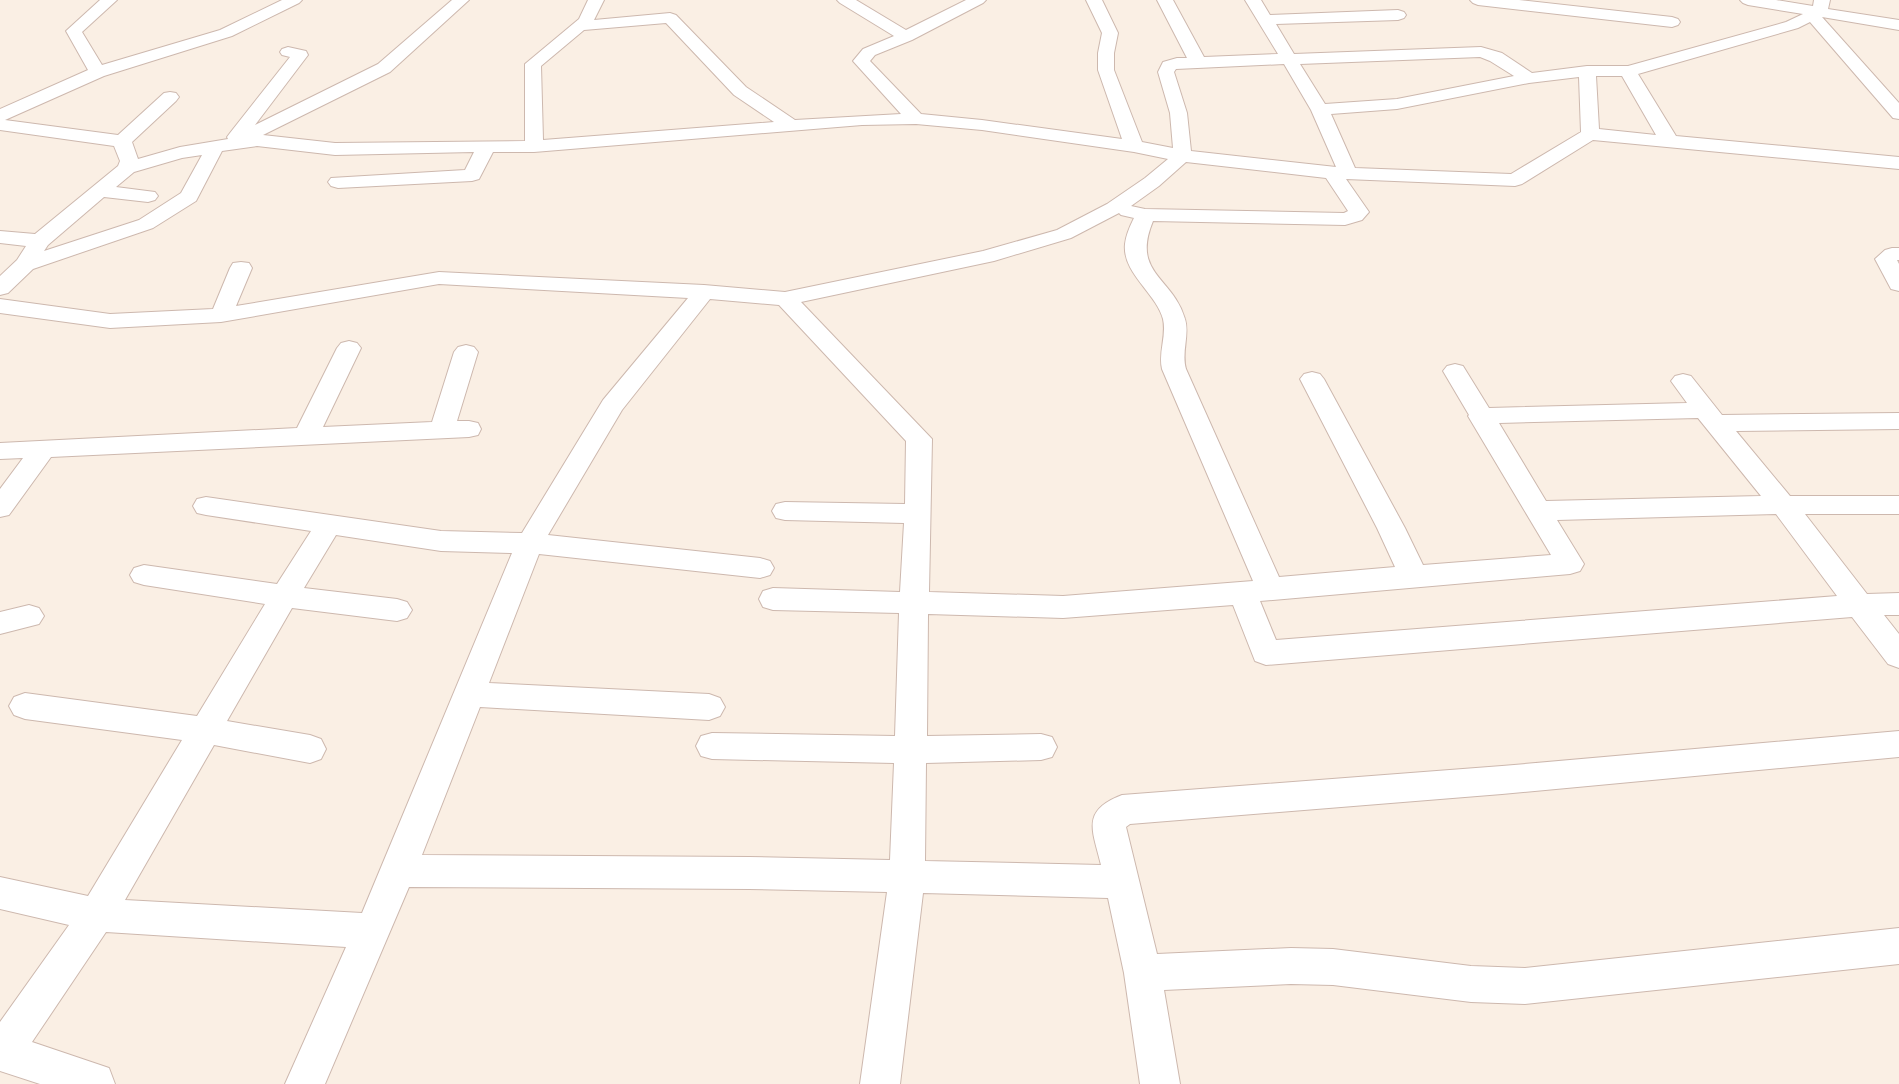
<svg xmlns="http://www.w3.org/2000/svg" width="1899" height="1084" font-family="Poppins,sans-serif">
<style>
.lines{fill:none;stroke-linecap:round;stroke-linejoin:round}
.minor-casing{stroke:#cdb8ae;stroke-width:2}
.minor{fill:#fff;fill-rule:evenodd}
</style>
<rect width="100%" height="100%" fill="#faefe4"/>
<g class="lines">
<defs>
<path id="minor" d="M100 0H117L82 32 102 65 220 30 282 0H302L299 3 232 36 104 76 5 120 118 135 164 93 170 92 176 93 179 97 176 101 132 142 138 159 180 147 228 139 227 137 230 133 290 57 282 55 280 52 282 49 288 47 306 51 308 55 255 125 378 64 452 0H469L390 72 263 135 335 143 525 141V64L579 19 588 0H604L594 20 670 13 676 15 746 87 795 120 901 114 853 61 863 49 894 36 840 3 837 0H856L906 30 966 0H986L983 3 912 40 875 55 870 61 921 114 982 120 1122 139 1098 70V53L1102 33 1086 0H1102L1118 33 1114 53V70L1142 142 1173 148 1170 113 1158 72 1163 62 1177 58H1187L1157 0H1173L1204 57 1278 54 1245 0H1261L1270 15 1398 10 1404 12 1406 15 1404 18 1398 20 1276 24 1294 54 1481 47 1502 53 1532 73 1587 66H1628L1786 22 1803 14 1748 5 1743 3 1740 0H1776L1813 6 1814 0H1830L1828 9 1899 20V30L1822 17 1899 103V119L1893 118 1810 22 1798 28 1638 74 1676 136 1899 157V169L1593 140 1522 184 1515 186 1346 179 1369 212 1362 220 1345 225 1153 221C1131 274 1173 277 1185 319 1190 335 1181 352 1186 369L1279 577 1395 567 1377 528 1300 379 1304 374 1312 372 1320 374 1324 379 1405 528 1423 565 1551 555 1468 416 1469 415 1443 371 1447 366 1455 364 1463 366 1489 408 1687 403 1671 381 1675 376 1683 374 1691 376 1722 415 1899 413V429L1736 431 1790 496H1899V514H1805L1867 594 1899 593V615H1884L1899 634V668L1888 664 1852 617 1266 665 1255 661 1233 605 1063 618 928 614 927 736 1041 734 1052 737 1057 747 1052 757 1041 760 926 763 925 861 1101 865C1093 831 1080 811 1122 795L1502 766 1899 731V757L1502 794 1130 824 1126 827 1157 954 1291 948 1333 949 1471 966 1525 968 1899 928V964L1525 1004 1471 1002 1333 985 1291 984 1164 990 1180 1084H1140L1124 973 1108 898 923 893 900 1084H860L887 892 749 889 409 887 325 1084H285L346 947 106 932 32 1042 109 1068 115 1084H40L0 1071V1022L69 925 0 909V877L88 896 182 740 25 719 14 715 9 706 14 697 25 693 197 716 265 604 144 585 134 582 130 575 134 568 144 565 277 584 311 531 206 515 197 513 193 506 197 499 206 497 441 531 522 533 603 400 688 298 439 284 221 322 110 328 0 313V299L110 314 213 309 230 268 233 263 241 262 249 263 252 268 236 306 439 272 704 285 785 292 983 251 1057 230 1107 204 1145 178 1168 159 1134 152 982 130 916 124 862 125 534 152H493L479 179 472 181 338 188 331 186 328 182 331 178 465 170 474 152 335 155 257 146 222 151 196 201 153 228 33 269 8 293 0 295V276L17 260 26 246 0 243V231L35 234 118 166 120 161 114 146 0 130V109L88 70 66 31ZM666 23 734 95 774 122 543 140 541 66 584 30ZM1480 57 1490 61 1514 76 1397 99 1325 104 1300 64ZM1284 64 1311 110 1336 167 1191 151 1187 113 1174 72 1176 69ZM1596 76H1622L1656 135 1599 129ZM1579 77 1581 132 1511 174 1355 168 1331 114 1397 109 1529 83ZM202 155 181 193 139 220 44 251 48 245 104 197 148 202 155 200 158 196 155 192 116 187 134 172 182 158ZM1186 162 1326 178 1348 211 1344 213 1145 209 1131 206 1159 186ZM1119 213 1121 215 1134 218C1130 226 1126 235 1125 244 1122 273 1156 293 1163 319 1167 336 1158 352 1162 369L1253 581 1063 596 929 592 932 439 801 302 994 261 1071 238ZM710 299 779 305 906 441 905 504 785 502 776 504 772 511 776 518 785 520 904 523 900 592 773 588 763 591 759 599 763 607 773 610 899 613 895 736 712 733 701 736 696 746 701 756 712 759 894 763 890 860 749 857 422 855 480 707 709 720 720 716 725 707 720 698 709 694 489 683 539 554 760 578 770 575 774 568 770 561 760 558 548 535 622 410ZM1698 418 1761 496 1546 501 1499 423ZM1776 514 1837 596 1276 640 1260 601 1570 574 1580 571 1584 564 1557 520ZM336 535 441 551 512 553 362 913 125 900 214 745 310 763 321 759 326 749 321 739 310 735 227 721 292 608 397 621 407 618 412 610 407 602 397 599 304 588Z
M1470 0H1519L1672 17 1678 19 1680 22 1678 25 1672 27 1478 5 1473 3Z
M1892 248H1899V260H1897L1899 264V291L1891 289 1875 259 1885 250Z
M349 341 357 343 361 348 323 427 432 422 454 352 458 347 466 345 474 347 478 352 457 421H469L478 423 481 429 478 435 469 437 51 457 9 515 0 517V489L23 458 0 459V443L297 428 337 348 341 343Z
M29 605 39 608 44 616 39 624 0 634V612Z"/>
</defs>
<!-- minor casing -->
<use href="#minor" class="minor-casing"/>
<!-- minor -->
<use href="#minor" class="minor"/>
</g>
</svg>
